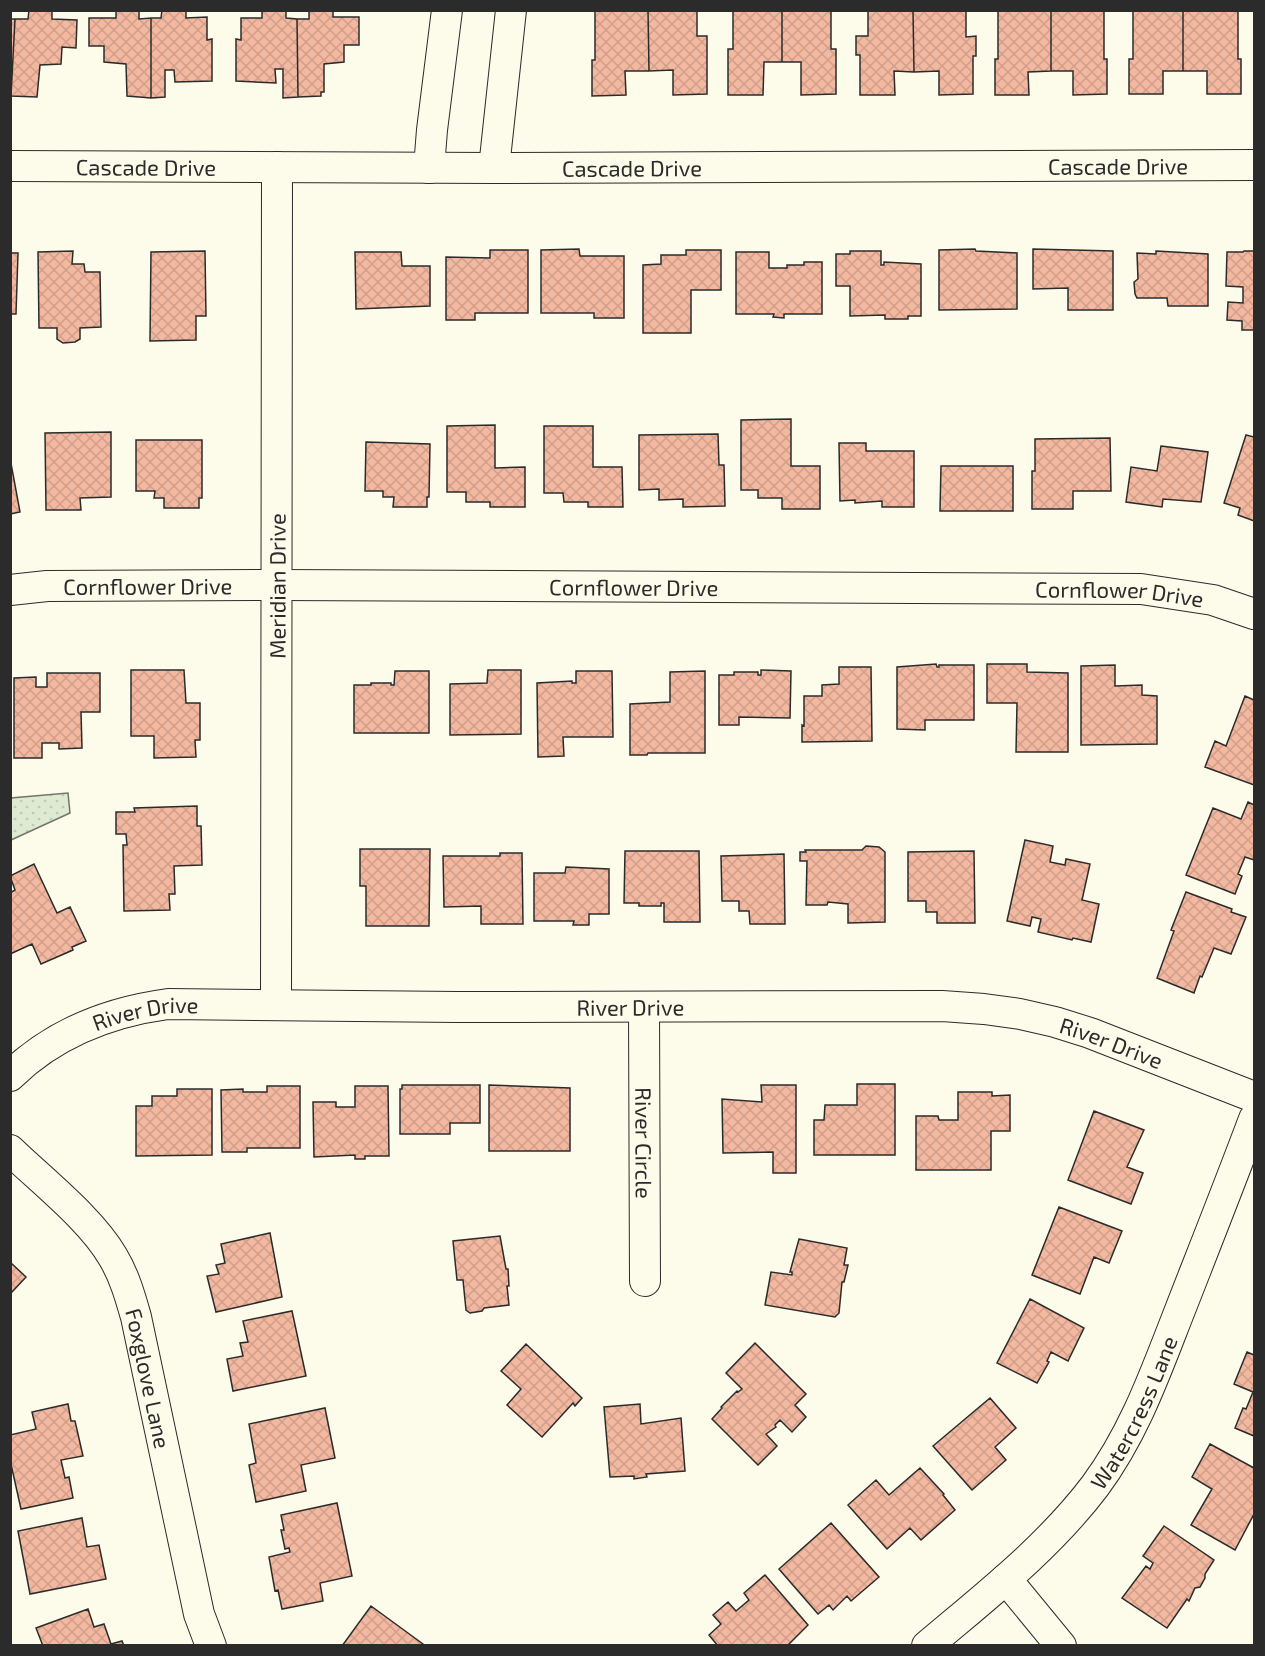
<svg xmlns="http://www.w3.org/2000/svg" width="1265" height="1656" font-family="'Exo 2',sans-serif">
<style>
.park{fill:url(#park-dots);stroke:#74746e;stroke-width:1.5}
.building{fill:url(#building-cross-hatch);stroke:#2b2b2b;stroke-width:1.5}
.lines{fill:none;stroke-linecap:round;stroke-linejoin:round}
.minor-casing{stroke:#2b2b2b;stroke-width:32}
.minor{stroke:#fdfbea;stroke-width:30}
.labels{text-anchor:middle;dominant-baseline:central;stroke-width:4.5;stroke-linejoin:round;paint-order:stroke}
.street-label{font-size:22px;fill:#2b2b2b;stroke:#fdfbea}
</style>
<defs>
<pattern id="park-dots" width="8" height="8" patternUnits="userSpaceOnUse" patternTransform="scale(1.5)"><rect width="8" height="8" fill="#deebd1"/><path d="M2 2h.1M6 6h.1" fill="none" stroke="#bfcab4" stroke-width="1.8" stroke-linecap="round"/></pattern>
<pattern id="building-cross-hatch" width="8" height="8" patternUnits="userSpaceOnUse" patternTransform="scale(1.5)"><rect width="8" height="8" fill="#f2b8a0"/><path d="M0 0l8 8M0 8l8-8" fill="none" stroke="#d09e8a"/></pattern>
</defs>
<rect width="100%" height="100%" fill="#fdfbea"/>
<!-- park -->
<path class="park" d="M68 793 70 813 11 840V798Z"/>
<!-- building -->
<path class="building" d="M29 10H52V19L77 20 76 48 62 47 61 64 40 65 37 97 11 96 15 19H28Z
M116 10H139V19L151 18V98L127 96 126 64 104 62V46H89V18H116Z
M162 10H186V18L207 17V40L212 39V81L175 82 174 70H165V97L151 98V18H161Z
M262 10H286V18L297 19 298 97 283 98V69H275L276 83 236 81V39L241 40V18H262Z
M309 10H333V17H359V45H344V62L324 64V92H321V96L298 97 297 19H309Z
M595 10H648L649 71H625L626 95 592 96V60H595Z
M648 10H697V36H707V94L673 95V70L649 71Z
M733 10 782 11V62H764L763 95H728V49H733Z
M807 10H831V49H836V94L801 95V62H782V11Z
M868 10H913L914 72 894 71 895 95H860V55H856V36H868Z
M913 10H966V37L976 36V56H973V94L939 95V71L914 72Z
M998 10H1051V71L1028 72 1029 95H995V59H998Z
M1051 10H1104V59H1107V94L1073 95V71H1051Z
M1133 10H1183V71H1163V94H1129V59H1133Z
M1183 10H1238V59H1241V94H1207V71H1183Z
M10 19H15L11 96H10Z
M579 249 580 256H624V318H594V313H541V250Z
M975 249 976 251 1017 253V309L939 310V250Z
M1033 249 1113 251V310H1068V288L1033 289Z
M490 250H528V313H475V320H446V257L490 258Z
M686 250H721V290H691V333H643V265L661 264V255H686Z
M73 251 72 264H84L85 272H100L101 327 80 328V339L75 342 63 343 57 339V328H39L38 252Z
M205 251 206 316H196V340L150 341 151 252Z
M850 251H881V265H884V262L921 264V316H908V319H885V315L850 316V286H836V254H850Z
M1156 251 1208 254V306H1168L1167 298H1137L1135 294 1134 282 1138 279 1137 253 1156 254Z
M1244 251H1254V330H1242V321L1227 320 1228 302 1243 303V287L1226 286 1227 252H1243Z
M355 252H401L402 266H430V306L356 309Z
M736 252H769V268H787V265H804V262H822V314H784V318L773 317 774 314H736Z
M10 253H18L16 314H10Z
M791 419V466H820V509H782V498H758V490H741V420Z
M495 425V468L525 467V507H490V502H466V492H447V426Z
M544 426H593V467H622L623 507H588V502H564L563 493H544Z
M111 432V497L80 498 81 510H46L45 433Z
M718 434 719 465H724L725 506 683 507V499L659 500V489L639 490V435Z
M1246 435 1254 437V521L1238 515 1240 508 1224 503Z
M1110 438 1111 491H1073V509H1032V471H1035V439Z
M136 440H202V498H199V508H164V498H154L155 491H136Z
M366 442 430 444 429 497H427V507H393L394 497H383V491H365Z
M839 443H866V451H914V507H882V501L855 503V500L840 501Z
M1161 446 1208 452 1201 502 1163 499 1162 507 1126 502 1131 467 1157 471Z
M10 458 20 512 10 514Z
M941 466H1013V511H940Z
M936 664 937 667H939V665H974V720H925V730L897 729V667Z
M987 664H1027V672L1068 673V752H1016L1017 703H987Z
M1115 665V686L1142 685V695L1157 696V744L1081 745V666Z
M839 667H871L872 741 802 742V725L804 726V696H822V685L839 684Z
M131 670H184L186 703H200V740H195L196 757 154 758V736H131Z
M488 670H521V734L450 735V684L487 683Z
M761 670 791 671 790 718 739 717V725H719V675H734V672H758V675H761Z
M395 671H429V733H354V685H371V683H391V685H394Z
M576 671H612L613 737H563L564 756 538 757 537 683 572 681V683H576Z
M705 671V753H648L647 755H630V704L670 702V672Z
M47 673H100V712H81L82 748 59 749V743H42V758H14V678L36 677V687H47Z
M1245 696 1254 700V785L1205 767 1215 741 1226 746Z
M1248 802 1254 805V860L1245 857 1238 874 1242 876 1235 894 1186 875 1213 808 1241 819Z
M197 806V826H201L202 865 174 866 175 894H169L170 910 124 911 123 845H127L126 834H116V812H135L134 808Z
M1025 840 1053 846 1050 862 1065 865 1066 859 1090 864 1082 900 1099 904 1091 942 1073 938 1072 940 1038 932 1041 919 1032 917 1030 926 1007 921Z
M866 846 879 847 885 852V922L848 923V904L828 902 827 905H806L807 861H800V852H806L805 850H862Z
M360 849H430L429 926H366V886H360Z
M625 851H699L700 922H664V903H661V906H639V903H624Z
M974 851 975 923H937V912H926V901H908V852Z
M500 853H522L523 924H481V906L444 907 443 856H500Z
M784 854 785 924H750L749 911H739V901H722L721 856Z
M34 864 57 913 70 907 86 941 72 947 73 950 41 964 32 944 10 954V893L15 890 10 876Z
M566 867 609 869V914H589V925H573L574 921H534V873H565Z
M1186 892 1232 909 1231 912 1246 917 1231 954 1214 948 1202 977 1200 976 1194 993 1157 978 1174 931 1171 930Z
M857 1084H895V1155H814V1120H824L825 1105H857Z
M402 1085H480V1123H450V1134H400V1089H402Z
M489 1085 570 1088V1151H489Z
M761 1085H796V1173H773V1152L723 1153 722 1099 762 1102Z
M267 1086H300V1148H247V1152H222L221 1090 243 1089V1092H267Z
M355 1086H388L389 1156H365V1159H355V1155L314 1157 313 1102H336V1107H355Z
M177 1089H212V1155L136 1156V1106H152V1096H177Z
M958 1092H992V1096L1010 1095V1131H991V1170H916V1116H938L939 1120H958Z
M1094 1111 1144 1130 1127 1167 1143 1173 1131 1204 1068 1180Z
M1059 1207 1122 1231 1109 1263 1094 1257 1080 1294 1032 1275Z
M270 1233 282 1297 216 1312 207 1276 219 1274 216 1265 225 1263 221 1244Z
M500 1236 506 1269H508L509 1286H507L509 1305 484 1308 482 1311 470 1313 466 1310 463 1280H457L453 1241Z
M799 1239 847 1248 844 1265H848L844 1282H842L839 1313 835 1317 765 1305 771 1272 792 1275V1272H790Z
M10 1262 26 1277 10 1294Z
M1030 1299 1084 1328 1068 1361 1051 1352 1047 1361 1049 1362 1037 1383 997 1363Z
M292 1311 306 1376 233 1391 227 1359 243 1356 240 1343 248 1342 243 1321Z
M755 1343 806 1394 795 1405 806 1417 792 1432 780 1420 775 1425 776 1427 766 1434 777 1446 758 1465 712 1419 722 1408 721 1407 737 1391 738 1392 742 1389 726 1373Z
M526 1344 582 1398 575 1406 573 1403 542 1437 507 1405 521 1389 501 1371Z
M1247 1352 1254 1355V1436L1235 1428 1243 1408 1246 1409 1253 1392 1234 1384Z
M990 1398 1016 1428 995 1447 1006 1460 972 1490 933 1446Z
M68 1404 71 1421H75L83 1456 61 1460 65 1478 69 1477 73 1498 21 1509 10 1460V1435L36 1429 32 1412Z
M640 1404 641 1424 681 1418 685 1471 646 1474 647 1477 634 1479V1476L610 1477 604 1407Z
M325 1408 335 1458 301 1465 306 1491 256 1502 249 1465 256 1463 249 1424Z
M1210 1444 1254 1468V1514L1235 1550 1191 1525 1212 1489 1192 1477Z
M920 1468 944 1494 943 1495 955 1510 921 1540 910 1528 887 1549 848 1505 876 1480 889 1495Z
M337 1503 352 1576 320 1583 323 1601 282 1609 278 1590 275 1591 269 1557 290 1552 289 1548 285 1549 281 1530H284L281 1515Z
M82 1518 87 1547 99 1545 106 1579 30 1594 18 1531Z
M831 1523 879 1577 851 1601 847 1596 833 1610 829 1605 818 1614 779 1569Z
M1164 1526 1214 1560 1205 1574V1578L1200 1587 1195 1588 1189 1601 1187 1599 1167 1628 1122 1598 1146 1566 1150 1569 1153 1563 1143 1556Z
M765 1575 808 1625 787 1646H718L709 1635 721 1624 713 1615 728 1602 736 1611 749 1600 744 1593Z
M371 1606 423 1644 421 1646H342Z
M88 1609 94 1627 104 1624 111 1644 122 1641 124 1646H43L36 1628Z"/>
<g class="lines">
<defs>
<g id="minor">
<path id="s1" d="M10 166 494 168 1254 165"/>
<path d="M429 168 432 130 447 10"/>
<path d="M494 168 511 10"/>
<path id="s2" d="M10 590 47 586 278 585 1141 589 1213 600 1254 614"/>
<path id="s3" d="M276 1004 277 167"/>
<path id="s4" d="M644 1007 645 1281"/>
<path id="s5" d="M10 1076C53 1034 109 1012 168 1004L457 1007 942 1006 984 1009 1020 1014 1055 1022 1090 1033 1254 1097"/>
<path id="s6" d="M10 1150C42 1181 91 1219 113 1257 124 1275 130 1296 136 1317L199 1614 211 1646"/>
<path d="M1006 1579 1061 1646"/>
<path id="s7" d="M927 1646C986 1596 1048 1548 1095 1486 1135 1432 1156 1371 1180 1310 1205 1246 1230 1183 1254 1119"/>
</g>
</defs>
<!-- minor casing -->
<use href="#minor" class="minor-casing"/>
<!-- minor -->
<use href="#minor" class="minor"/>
</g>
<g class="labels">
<!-- street labels -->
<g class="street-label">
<text stroke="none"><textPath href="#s1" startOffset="1108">Cascade Drive</textPath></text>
<text stroke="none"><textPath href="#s1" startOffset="136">Cascade Drive</textPath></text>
<text stroke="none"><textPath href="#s1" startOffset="622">Cascade Drive</textPath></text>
<text stroke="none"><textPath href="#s2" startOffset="138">Cornflower Drive</textPath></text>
<text stroke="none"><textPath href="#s3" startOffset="418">Meridian Drive</textPath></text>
<text stroke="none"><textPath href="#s2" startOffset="624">Cornflower Drive</textPath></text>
<text stroke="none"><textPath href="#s2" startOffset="1110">Cornflower Drive</textPath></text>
<text stroke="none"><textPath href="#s5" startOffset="639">River Drive</textPath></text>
<text stroke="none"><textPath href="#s5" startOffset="153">River Drive</textPath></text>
<text stroke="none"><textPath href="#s5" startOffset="1125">River Drive</textPath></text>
<text stroke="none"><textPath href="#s4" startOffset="136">River Circle</textPath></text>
<text stroke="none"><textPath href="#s6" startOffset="276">Foxglove Lane</textPath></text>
<text stroke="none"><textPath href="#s7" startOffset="316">Watercress Lane</textPath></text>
</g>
</g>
<!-- border -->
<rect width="1265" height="1656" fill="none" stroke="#2b2b2b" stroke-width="24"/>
</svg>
